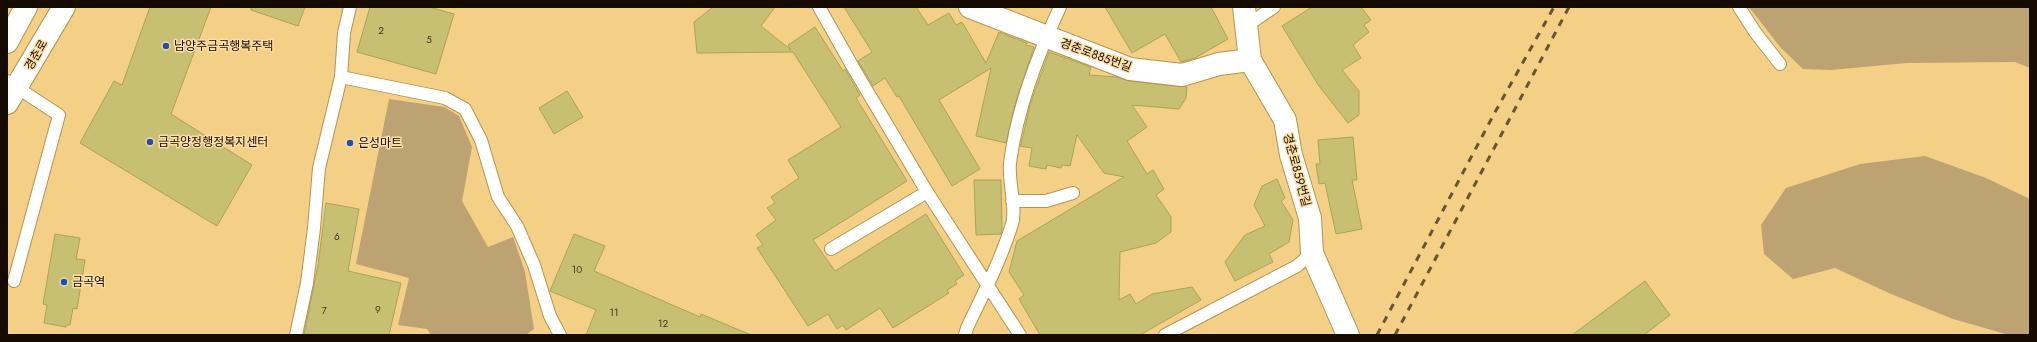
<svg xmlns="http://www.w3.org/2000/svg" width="2037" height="342" font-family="Jost,'Noto Sans KR',sans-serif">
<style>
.green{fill:#bda372}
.building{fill:#c7bf71;stroke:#aba356}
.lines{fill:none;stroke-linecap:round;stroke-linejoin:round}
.service-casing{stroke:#b7934c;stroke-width:14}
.minor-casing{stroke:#b7934c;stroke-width:24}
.tertiary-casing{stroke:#b7934c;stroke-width:24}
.service{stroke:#fff;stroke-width:12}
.minor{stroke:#fff;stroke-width:22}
.tertiary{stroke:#fff;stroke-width:22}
.rail{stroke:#685432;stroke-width:3;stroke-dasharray:7 7;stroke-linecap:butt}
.poi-dot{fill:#1e4ebb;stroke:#fbdda5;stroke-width:1.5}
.labels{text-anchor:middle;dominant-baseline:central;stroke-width:3;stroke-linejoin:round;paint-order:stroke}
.number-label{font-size:10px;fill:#42381c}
.poi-label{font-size:12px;fill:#150b00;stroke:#fbdda5;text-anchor:start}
.street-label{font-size:12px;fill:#150b00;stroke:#fbdda5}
</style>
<rect width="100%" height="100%" fill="#f4cf86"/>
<!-- green -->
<path class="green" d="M1749 7H2030V68L2015 62 1907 63 1831 70 1803 69 1781 48Z
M389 99 444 107 459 116 472 147 462 201 488 247 513 237 525 272 534 329 526 335H431L427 329 398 325 409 278 356 264Z
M1925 156 1986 178 2030 199V335H2009L1953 319 1891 294 1835 268 1793 279 1764 254 1761 225 1786 188 1860 164Z"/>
<!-- building -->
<path class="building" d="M150 7H211L171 114 252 165 217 226 80 143 114 81 122 85Z
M251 7H305L298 26 251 10Z
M370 7H429L454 14 436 74 357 52Z
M713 7H775L761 26 791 50 788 45 815 27 843 71 845 69 860 95 856 98 907 181 813 240 835 271 926 214 964 275 955 281 957 284 947 290 949 293 893 328 880 308 846 330 843 325 837 329 828 314 808 326 757 248 763 245 756 235 776 220 767 208 775 203 771 197 799 178 788 160 841 127 793 52 697 53 694 22Z
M844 7H916L928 25 949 13 956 25 962 22 986 63 999 32 1027 43 1026 45 1034 47 1016 101 1006 143 976 136 991 68 939 100 980 169 952 186 899 96 897 97 885 78 873 86 858 61 872 52Z
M1105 7H1211L1228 39 1195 58 1181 62 1165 34 1132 53Z
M1312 7H1361L1371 20 1364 25 1369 32 1353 45 1361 58 1342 70 1359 91V115L1348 123 1319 86 1282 26Z
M1049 52 1091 67 1089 75 1116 77 1129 81 1187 87 1186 98 1179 109 1132 105 1147 127 1127 141 1147 174 1153 170 1164 189 1156 195 1171 217V232L1156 243 1120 252 1119 300 1130 294 1136 304 1152 294 1192 287 1201 300 1140 335H1040L1019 299 1024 295 1009 272 1017 241 1124 177 1104 173 1077 135 1070 166 1062 165 1061 168 1047 165 1046 169 1029 166 1032 148 1020 146 1021 144 1030 105Z
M567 91 583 117 554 134 539 108Z
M1353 137 1357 180H1352L1362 229 1336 234 1325 183 1319 184 1316 164H1320L1318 140Z
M1277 179 1285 198 1281 201 1293 220 1289 242 1269 254 1273 262 1235 281 1225 262 1245 235 1265 226 1254 205 1262 186Z
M974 180H1001L1002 229 1001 234 976 235Z
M326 203 359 209 348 271 401 283 389 335H304L318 265Z
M55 234 80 238 76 259 85 260 77 309 73 308 70 325H66V327L44 323 47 305 43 304Z
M574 234 605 246 594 271 700 317 701 314 751 335H586L596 310 550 291Z
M1645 281 1670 315 1644 335H1572Z"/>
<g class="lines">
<defs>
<path id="service" d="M819 7 854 69 927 192 1020 335
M1739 7 1755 32 1780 64
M1246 26 1274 7
M341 77 445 98 465 109 481 140 498 197 517 226 534 265 550 316 560 335
M7 81 59 115 14 281
M1012 201H1046L1073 193
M831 249 927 192
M296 335 307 283 314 228 319 168 341 77 344 33 350 7
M965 335 967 328C983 294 1001 260 1012 224 1017 209 1008 181 1010 163 1017 109 1037 57 1060 7
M1165 335 1297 266 1312 253"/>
<path id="minor" d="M970 7 1130 69 1182 75 1219 64 1250 60
M1244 7 1250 60 1285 120 1291 155 1310 218 1312 253 1348 335"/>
<path id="tertiary" d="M7 42 26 7
M7 103 64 7"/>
</defs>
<!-- service casing -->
<use href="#service" class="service-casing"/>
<!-- minor casing -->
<use href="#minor" class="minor-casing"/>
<!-- tertiary casing -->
<use href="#tertiary" class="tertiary-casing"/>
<!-- service -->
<use href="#service" class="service"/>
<!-- minor -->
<use href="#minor" class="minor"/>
<!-- tertiary -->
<use href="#tertiary" class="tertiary"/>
<!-- rail -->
<path class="rail" d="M1377 335 1494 114 1554 7
M1395 335 1569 7"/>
</g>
<!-- markers -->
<g class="poi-dot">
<circle cx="166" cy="46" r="4"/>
<circle cx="150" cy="142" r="4"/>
<circle cx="350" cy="143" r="4"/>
<circle cx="64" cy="282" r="4"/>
</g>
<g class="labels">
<!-- number labels -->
<g class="number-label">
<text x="381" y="30">2</text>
<text x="429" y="39">5</text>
<text x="337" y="236">6</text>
<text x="577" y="269">10</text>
<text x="378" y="309">9</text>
<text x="324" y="310">7</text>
<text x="614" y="312">11</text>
<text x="663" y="323">12</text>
</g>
<!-- poi labels -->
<g class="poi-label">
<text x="174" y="46">남양주금곡행복주택</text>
<text x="158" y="142">금곡양정행정복지센터</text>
<text x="358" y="143">은성마트</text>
<text x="72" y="282">금곡역</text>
</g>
<!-- street labels -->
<g class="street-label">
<text transform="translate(36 55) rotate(-60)">경춘로</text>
<text transform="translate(1096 55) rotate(20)">경춘로885번길</text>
<text transform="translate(1297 170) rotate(75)">경춘로859번길</text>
</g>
</g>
<!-- border -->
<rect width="2037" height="342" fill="none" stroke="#150b00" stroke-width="16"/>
</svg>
